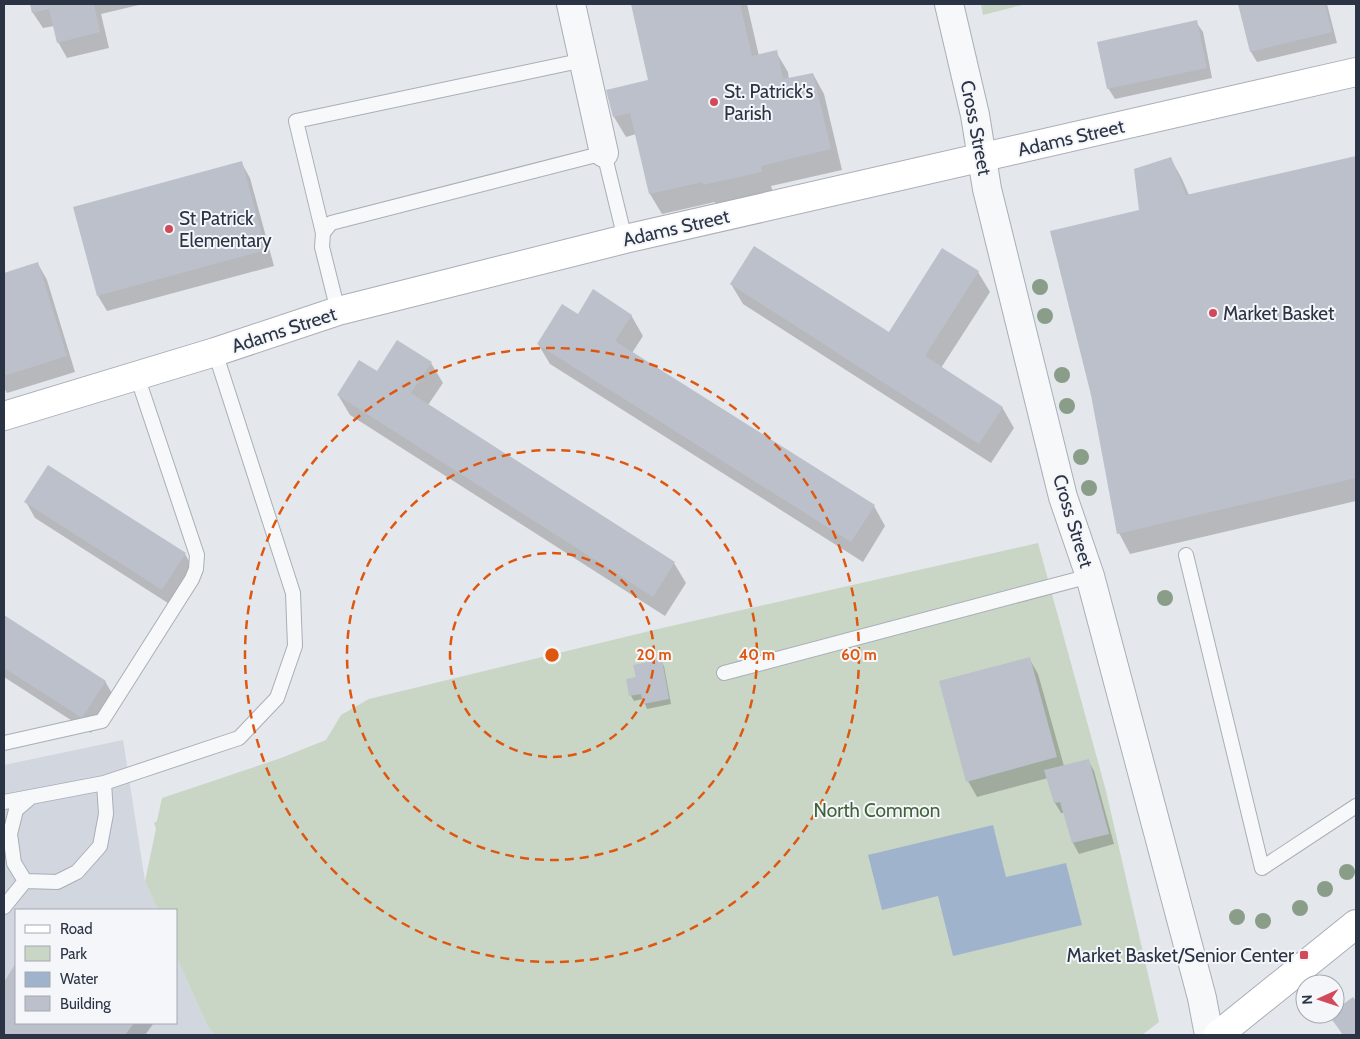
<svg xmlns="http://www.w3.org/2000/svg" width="1360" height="1039" font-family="Cabin,sans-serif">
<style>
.built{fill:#d2d6de}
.green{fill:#c9d6c5}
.water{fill:#9fb4cc}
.shadow{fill:#0003}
.building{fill:#bbc0ca}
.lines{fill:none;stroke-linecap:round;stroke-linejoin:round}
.lane-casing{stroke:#a9aeb7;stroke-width:16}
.street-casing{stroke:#a9aeb7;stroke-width:30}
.secondary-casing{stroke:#a9aeb7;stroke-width:30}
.lane{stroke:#f7f8fa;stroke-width:14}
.street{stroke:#f7f8fa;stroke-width:28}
.secondary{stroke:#fff;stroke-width:28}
.tree{fill:#899d89}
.ring{fill:none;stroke:#df570f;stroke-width:2.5;stroke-dasharray:9 6}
.poi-dot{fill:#d1495b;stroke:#f4f6f9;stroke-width:2}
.labels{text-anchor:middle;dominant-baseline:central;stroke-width:4;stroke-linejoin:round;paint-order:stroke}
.poi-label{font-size:19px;fill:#2b3445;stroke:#f4f6f9;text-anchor:start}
.street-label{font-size:19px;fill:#2b3445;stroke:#f4f6f9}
.park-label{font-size:19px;fill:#3f6138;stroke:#f4f6f9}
.centre{fill:#df570f;stroke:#f4f6f9;stroke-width:2.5}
.ring-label{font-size:15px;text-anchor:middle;font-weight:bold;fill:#df570f;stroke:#f4f6f9;stroke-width:4;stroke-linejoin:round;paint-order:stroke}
</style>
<rect width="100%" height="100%" fill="#e4e7ec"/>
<!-- built -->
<path class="built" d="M123 740 145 881 158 910H16V1023H176V956L208 1027 215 1035H4V765Z"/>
<!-- green -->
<path class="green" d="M981 4H1026L983 15Z
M1038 543 1106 791 1159 1022 1142 1035H215L208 1027 176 956V910H158L145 881 156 829 154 823 157 821 162 798 281 758 326 740 341 715 369 699 658 629Z"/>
<!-- water -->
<path class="water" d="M993 825 1006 877 1066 863 1082 925 953 956 938 896 882 910 868 855Z"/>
<!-- shadow -->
<path class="shadow" d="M31 4H143L101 14 109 48 67 58 58 42 54 26 43 28 33 13Z
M632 4H747L759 56 776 52 788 72 789 79 813 74 824 94 842 170 771 186 773 192 716 205 715 202 662 214 650 194 636 134 626 137 614 117 650 81Z
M1240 4H1327L1337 43 1257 62 1251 52Z
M1196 22 1203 32 1212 78 1115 99 1108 88Z
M1356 158V501L1130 554 1119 533 1140 211 1171 159 1182 179 1189 195Z
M241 162 250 178 274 266 107 311 98 296Z
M38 264 47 280 75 372 7 393 4 388V274Z
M978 272 990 292 941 368 1002 407 1014 428 991 463 743 304 731 284 889 334Z
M578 315H631L643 336 632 353 874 506 885 526 863 562 550 364 538 344Z
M431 363 443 383 428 405 674 563 686 583 665 616 350 415 338 395 377 373Z
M26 502 185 554 194 570 171 605 35 518Z
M4 616 105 681 114 697 91 733 4 677Z
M1029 658 1038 674 1064 766 1088 760 1094 771 1114 844 1079 854 1073 843 1065 813H1061L1055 803 1048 778 977 797 968 781Z
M661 661 664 666 671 704 647 709 643 699 634 701 631 696 638 678Z
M16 966V1023L153 1024 145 1035H4V984Z
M1353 999 1356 1003V1035H1343L1330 1016 1335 1014V1012Z"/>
<!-- building -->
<path class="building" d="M30 4H94L100 32 57 43 49 9 32 13Z
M631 4H740L752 56 777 50 783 79 813 73 831 149 761 166 762 172 703 185V182L649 194 630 113 613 117 606 90 648 80Z
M1238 4H1325L1332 32 1250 52Z
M1197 20 1207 68 1107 89 1097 42Z
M1356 156V478L1117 534 1091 395 1050 231 1139 210 1134 169 1171 157 1186 195Z
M242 161 266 250 97 296 73 207Z
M754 246 889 332 942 248 979 271 925 356 1003 407 979 444 730 284Z
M38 262 67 356 4 376V273Z
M593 289 632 315 615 341 875 505 851 542 537 344 562 304 578 314Z
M397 340 432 362 411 393 675 562 653 597 337 395 359 360 377 371Z
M48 465 186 553 162 590 24 502Z
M4 615 106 681 82 718 4 668Z
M1030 657 1057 757 966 782 939 681Z
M662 659 669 699 643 704 641 694 629 696 626 679 636 677 633 665Z
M1089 759 1109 834 1072 843 1060 802 1054 803 1044 770Z
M16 963V1023H134L125 1035H4V982Z
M1353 997 1356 1001V1035H1344L1328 1015 1335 1014V1010Z"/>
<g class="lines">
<defs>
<path id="lane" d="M323 233 296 121 584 60
M338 311 322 247 323 233 331 223 604 153 625 239
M1186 555 1262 868 1356 806
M724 673 1090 576
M4 743 102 721 192 579 196 569 197 555 137 376
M4 802 104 783 239 738 277 698 295 646 293 593 215 352
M25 881 14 863 10 834 16 810 30 798
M4 907 25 881 57 882 77 872 100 846 106 814 104 783"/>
<path id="street" d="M571 4 604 153
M949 4 975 115 987 189 1063 497 1090 576 1202 998 1209 1035"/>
<path id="secondary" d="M4 416 215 352 338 311 625 239 1356 72
M1218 1035 1356 924"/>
</defs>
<!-- lane casing -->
<use href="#lane" class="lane-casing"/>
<!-- street casing -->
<use href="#street" class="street-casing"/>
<!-- secondary casing -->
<use href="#secondary" class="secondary-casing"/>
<!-- lane -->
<use href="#lane" class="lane"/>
<!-- street -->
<use href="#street" class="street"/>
<!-- secondary -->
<use href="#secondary" class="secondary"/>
</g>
<!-- trees -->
<g class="tree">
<circle cx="1040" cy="287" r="8"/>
<circle cx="1045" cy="316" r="8"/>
<circle cx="1062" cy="375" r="8"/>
<circle cx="1067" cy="406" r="8"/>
<circle cx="1081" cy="457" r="8"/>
<circle cx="1089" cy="488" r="8"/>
<circle cx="1165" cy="598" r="8"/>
<circle cx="1347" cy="872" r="8"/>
<circle cx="1325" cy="889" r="8"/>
<circle cx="1300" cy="908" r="8"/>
<circle cx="1237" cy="917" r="8"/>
<circle cx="1263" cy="921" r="8"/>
</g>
<!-- distance rings -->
<g class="ring">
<circle cx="552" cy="655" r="102"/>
<circle cx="552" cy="655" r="205"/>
<circle cx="552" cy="655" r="307"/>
</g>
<!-- markers -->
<g class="poi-dot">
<circle cx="714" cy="102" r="5"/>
<circle cx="169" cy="229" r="5"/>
<circle cx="1213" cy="313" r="5"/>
<rect x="1299" y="950" width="10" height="10" rx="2.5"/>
</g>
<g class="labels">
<!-- poi labels -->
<g class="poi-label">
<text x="724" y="91">St. Patrick's<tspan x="724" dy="22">Parish</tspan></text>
<text x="179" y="218">St Patrick<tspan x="179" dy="22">Elementary</tspan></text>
<text x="1223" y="313">Market Basket</text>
<text x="1294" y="955" text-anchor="end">Market Basket/Senior Center</text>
</g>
<!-- street labels -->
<g class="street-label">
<text transform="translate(976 128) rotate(79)">Cross Street</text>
<text transform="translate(1071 138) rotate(-13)">Adams Street</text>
<text transform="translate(676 228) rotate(-13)">Adams Street</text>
<text transform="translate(284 330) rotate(-18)">Adams Street</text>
<text transform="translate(1073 521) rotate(73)">Cross Street</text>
</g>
<!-- park labels -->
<g class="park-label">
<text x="877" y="810">North Common</text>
</g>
</g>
<circle cx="552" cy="655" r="8" class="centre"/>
<g class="ring-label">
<text x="654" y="660">20 m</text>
<text x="757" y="660">40 m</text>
<text x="859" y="660">60 m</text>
</g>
<!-- border -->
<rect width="1360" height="1039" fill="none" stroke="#2b3445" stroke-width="10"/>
<!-- legend -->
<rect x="15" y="909" width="162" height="115" fill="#f4f6f9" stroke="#a4a8b1"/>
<rect x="25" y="925" width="25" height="8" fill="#ffffff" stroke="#a4a8b1"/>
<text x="60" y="934" font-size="15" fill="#2b3445">Road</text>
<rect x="25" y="946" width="25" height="15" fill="#c9d6c5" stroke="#a4a8b1"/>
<text x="60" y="959" font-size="15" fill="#2b3445">Park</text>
<rect x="25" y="972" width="25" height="15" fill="#9fb4cc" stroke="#a4a8b1"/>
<text x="60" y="984" font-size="15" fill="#2b3445">Water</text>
<rect x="25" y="996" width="25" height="15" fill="#bbc0ca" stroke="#a4a8b1"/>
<text x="60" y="1009" font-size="15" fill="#2b3445">Building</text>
<!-- north arrow -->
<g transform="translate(1320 999) rotate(267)"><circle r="24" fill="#f4f6f9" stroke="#a4a8b1"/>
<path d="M0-4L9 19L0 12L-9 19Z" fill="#d1495b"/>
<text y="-8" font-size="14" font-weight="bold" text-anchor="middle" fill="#2b3445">N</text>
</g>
</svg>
